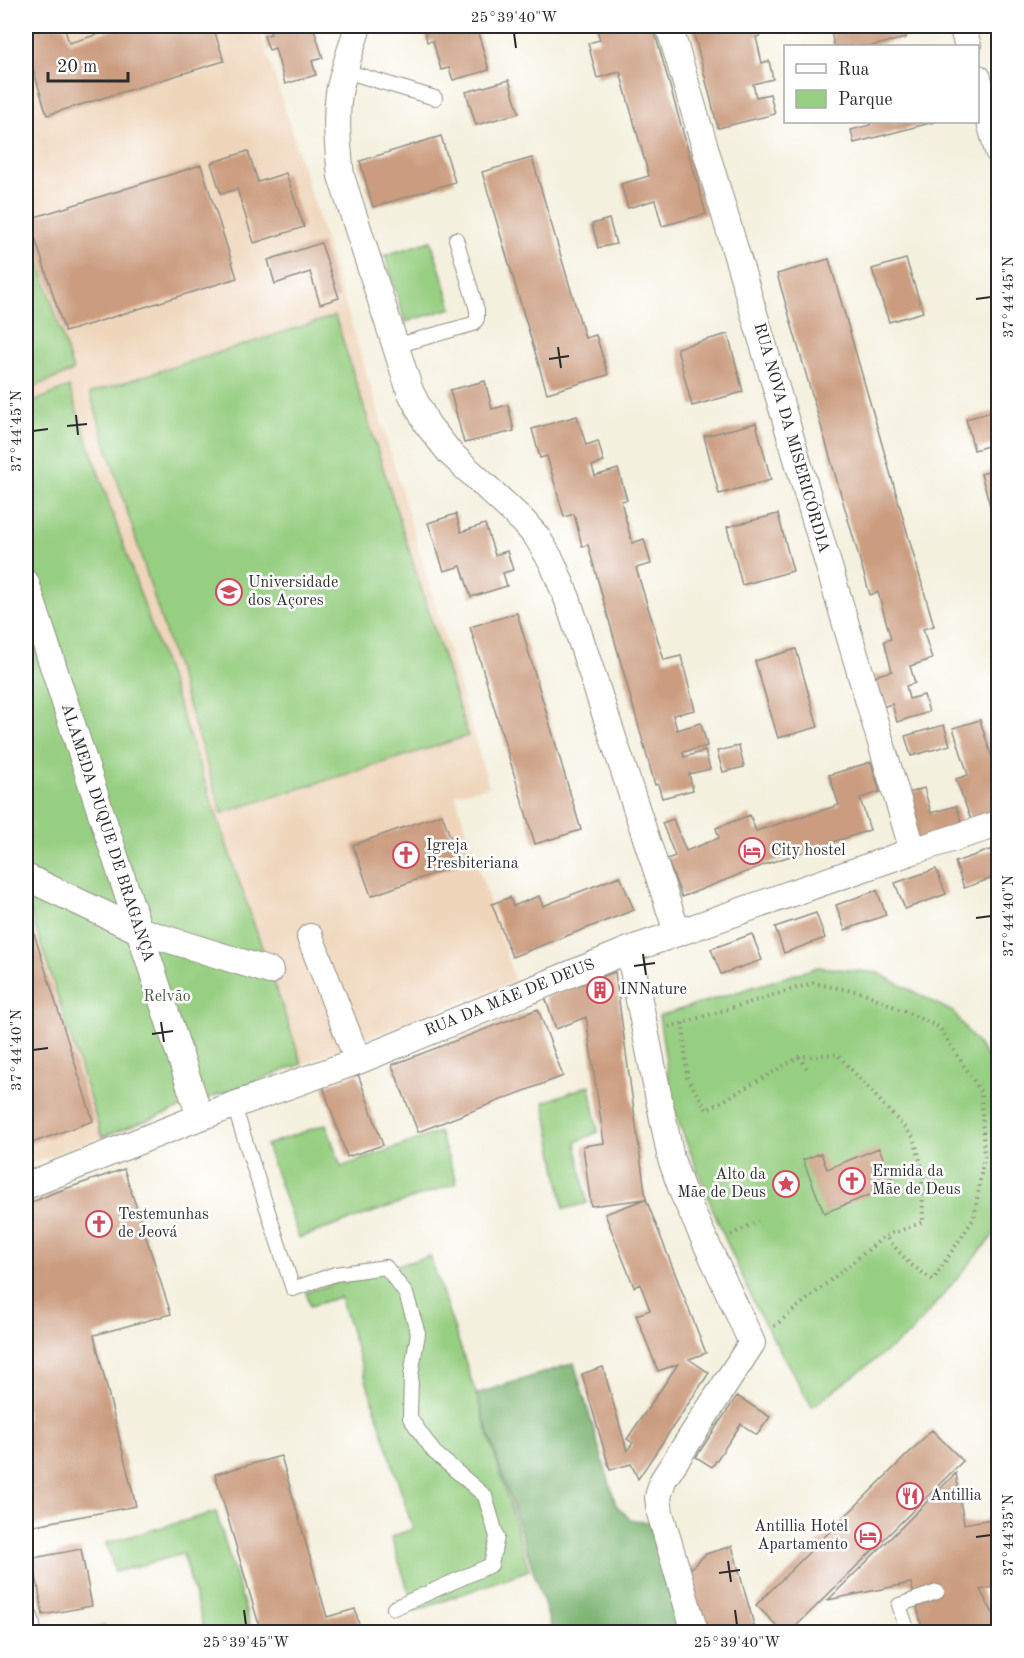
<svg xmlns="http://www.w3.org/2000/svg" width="1024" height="1658" font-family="'Old Standard TT',serif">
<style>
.built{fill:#efd6bb}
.green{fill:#97cf82;stroke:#617d56;stroke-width:1.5}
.forest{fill:#79b270;stroke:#526e4e;stroke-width:1.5}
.building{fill:#cb9c7f}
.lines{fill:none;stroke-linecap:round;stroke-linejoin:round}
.lane-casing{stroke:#908e84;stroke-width:16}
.street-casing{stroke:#908e84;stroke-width:28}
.path{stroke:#908e84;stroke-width:4;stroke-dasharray:1.5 4.5;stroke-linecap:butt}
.lane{stroke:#fff;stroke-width:14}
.street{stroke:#fff;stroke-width:26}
.ticks{fill:none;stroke:#2b2b2b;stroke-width:2}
.labels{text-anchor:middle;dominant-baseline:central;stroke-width:5;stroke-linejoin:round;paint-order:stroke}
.street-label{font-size:16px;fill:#2b2b2b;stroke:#fff}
.poi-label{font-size:16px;fill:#2b2b2b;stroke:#fff;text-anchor:start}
.park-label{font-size:16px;fill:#4b5c45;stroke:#fff}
.neatline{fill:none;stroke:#2b2b2b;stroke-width:2}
.ticks-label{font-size:15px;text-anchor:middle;fill:#2b2b2b}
</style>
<rect width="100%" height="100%" fill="#fff"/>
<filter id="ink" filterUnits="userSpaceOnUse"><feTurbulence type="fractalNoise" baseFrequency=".0167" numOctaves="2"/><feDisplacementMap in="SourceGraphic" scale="12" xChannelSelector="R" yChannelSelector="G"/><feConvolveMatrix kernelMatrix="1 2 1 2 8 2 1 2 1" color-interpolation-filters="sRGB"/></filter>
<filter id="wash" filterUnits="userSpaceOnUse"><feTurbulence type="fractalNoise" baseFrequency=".008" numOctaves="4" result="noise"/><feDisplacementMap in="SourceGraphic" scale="24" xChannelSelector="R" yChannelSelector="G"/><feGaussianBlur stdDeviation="1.35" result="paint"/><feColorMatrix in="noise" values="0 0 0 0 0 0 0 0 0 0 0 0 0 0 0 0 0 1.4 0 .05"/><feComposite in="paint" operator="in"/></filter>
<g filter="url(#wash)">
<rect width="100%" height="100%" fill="#f4f0de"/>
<!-- built -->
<path class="built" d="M26 26H259L374 397 489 787 455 794 515 981 302 1064 26 1165Z"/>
<!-- green -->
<path class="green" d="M26 217 73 371 26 390Z
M431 241 452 308 405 322 385 255Z
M335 316 468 736 222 813 90 393Z
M69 387 302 1064 102 1137 26 897V405Z
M818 967 878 973 953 1012 998 1071V1230L911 1333 812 1407 757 1310 717 1220 673 1108 659 1016Z
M590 1085 598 1132 576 1142 587 1203 564 1209 544 1102Z
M326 1124 341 1167 439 1132 457 1183 299 1238 266 1145Z
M430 1256 476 1394 529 1570 415 1611 391 1537 413 1529 340 1297 310 1306 306 1292Z
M216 1512 252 1632H205L183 1554 115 1572 106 1543Z"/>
<!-- forest -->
<path class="forest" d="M574 1363 616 1505 631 1520 656 1523 688 1632H553L476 1394Z"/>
<g id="blocks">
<!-- building -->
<path class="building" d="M26 26H64L69 43 126 26H213L224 61 47 115 26 46Z
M268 26H313L323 58 312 61 316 75 285 84 275 48 269 50 264 36 271 34Z
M424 26H476L489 70 453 80 449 68 441 70 433 41 427 42Z
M596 26H653L706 214 662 226 655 200 628 208 621 184 649 176 620 72 597 78 588 43 600 40Z
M692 26H757L760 36 756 37 762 63 769 61 773 79 753 84 756 97 770 94 775 114 718 128Z
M830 26H903L906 38 871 46H834Z
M509 80 519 113 476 125 466 92Z
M870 122H934L854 143 851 130 870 125Z
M441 136 455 182 373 207 360 161Z
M248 151 258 182 286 173 304 227 254 243 237 189 221 194 211 163Z
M532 158 585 338 596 335 608 375 547 393 482 172Z
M201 165 237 278 65 332 29 219Z
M609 219 616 244 598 248 592 224Z
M321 243 339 298 320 304 310 272 275 284 268 260Z
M829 259 934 626 923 629 932 659 910 666 915 683 906 686 909 699 924 695 929 712 897 722 892 704 875 709 866 678 892 671 884 641 891 639 878 592 870 595 777 274Z
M906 259 923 312 889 322 872 269Z
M728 334 743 392 692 406 677 348Z
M485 381 492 409 508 405 514 431 464 443 450 390Z
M998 410V443L974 450 966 419Z
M577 416 586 445 598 441 604 462 592 466 595 476 618 469 627 500 621 501 632 543 644 539 651 564 636 568 664 660 681 656 695 710 673 715 677 730 701 723 707 746 683 752 684 757 705 751 710 769 689 774 693 790 662 798 658 784 655 785 588 545 582 546 574 514 564 517 547 456 540 458 532 429Z
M756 423 771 480 719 494 704 436Z
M998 469V533L981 474Z
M456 514 461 532 485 524 495 555 507 551 513 570 503 573 507 586 471 597 461 566 444 571 428 523Z
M778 514 793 571 742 585 727 527Z
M517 613 581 830 535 844 470 627Z
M796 649 818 727 778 738 755 661Z
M980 720 998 777V811L971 820 956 779 968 775 953 728Z
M944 725 950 745 911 756 905 736Z
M739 746 744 767 723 772 717 751Z
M871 762 880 792 860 798 870 830 769 863 682 897 667 859 675 856 662 823 673 819 686 851 719 838 716 828 750 815 756 831 839 805 829 775Z
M924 788 931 813 956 806 963 826 914 841 899 796Z
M442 814 460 864 371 896 353 845Z
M996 848 998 854V876L964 888 955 862Z
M936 869 946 894 905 909 895 883Z
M620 876 634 910 512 957 492 904 510 897 513 906 539 896 543 906Z
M877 890 886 915 845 930 836 905Z
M26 908 93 1121 26 1145Z
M816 913 825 938 784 953 775 927Z
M752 934 762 960 721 974 711 949Z
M615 972 646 1199 706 1353 689 1359 709 1373 638 1479 631 1464 610 1470 582 1374 603 1367 627 1451 633 1443 627 1439 678 1364 658 1371 636 1315 650 1310 640 1284 634 1287 605 1214 646 1199 591 1206 583 1146 604 1143 586 1017 556 1029 545 997Z
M538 1009 563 1076 418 1132 392 1065Z
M358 1074 383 1145 347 1157 323 1086Z
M879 1148 895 1185 824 1213 803 1160 821 1153 827 1169Z
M124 1169 171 1314 94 1335 136 1506 30 1526 26 1503V1205L53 1193Z
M737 1396 770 1417 757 1435 741 1424 712 1467 696 1457Z
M932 1430 963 1461 790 1632H783L756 1605Z
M281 1456 327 1617 355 1609 361 1632H261L215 1474Z
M956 1473 964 1524 998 1518V1586L980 1590 998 1622V1632H923L911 1583 828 1600Z
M732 1546 756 1632H701L685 1574 706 1554Z
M81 1549 92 1606 43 1615 33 1558Z
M105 1625 107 1632H77Z"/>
</g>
</g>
<g filter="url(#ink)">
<use href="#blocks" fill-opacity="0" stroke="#908e84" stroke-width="1.5"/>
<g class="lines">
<defs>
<path id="lane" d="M345 71 435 98
M395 346 473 324 477 319V310L456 239
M234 1106 293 1289 335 1274 386 1267 406 1294 418 1333 411 1375 410 1418 434 1452 485 1496 497 1537 491 1565 394 1608
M908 1632 899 1605 937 1592"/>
<path id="street" d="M358 26C352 47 343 70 339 93 335 121 338 148 341 176L410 391 427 424 450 453 523 521 537 537 552 562 567 598 677 932
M669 26 913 851
M962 26 968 46
M978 78 998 151
M26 583 200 1117
M26 877 138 930 270 971
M310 937 358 1061
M629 950 671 1159 683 1193 752 1343 663 1480 658 1497 660 1513 695 1632
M26 1186 200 1117 358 1061 629 950 913 851 998 824
M26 1620 28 1632"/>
</defs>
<!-- lane casing -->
<use href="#lane" class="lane-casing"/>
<!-- street casing -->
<use href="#street" class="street-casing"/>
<!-- path -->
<path class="path" d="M683 1023 687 1077 707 1110 799 1057 837 1054 914 1138 922 1168 923 1222 885 1236 772 1328
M669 1027 813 983 864 993 939 1027 981 1092 984 1156 974 1218 933 1280 910 1264 885 1236
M799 1057 808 1070
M731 1235 758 1221"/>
<!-- lane -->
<use href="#lane" class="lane"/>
<!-- street -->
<use href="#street" class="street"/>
</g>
</g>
<!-- ticks -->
<path class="ticks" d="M514 33 516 48M976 299 991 297M558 347 561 368M549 359 569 356M76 415 78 435M67 426 87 424M33 431 48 429M976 918 991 916M643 954 646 975M634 966 655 963M161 1022 164 1042M152 1034 173 1031M33 1050 48 1048M976 1537 991 1535M728 1561 731 1582M719 1573 740 1570M244 1610 246 1625M735 1610 737 1625"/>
<!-- icons -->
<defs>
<symbol id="university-ring" viewBox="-11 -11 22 22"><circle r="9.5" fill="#fff" stroke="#d1495b" stroke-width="1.5"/><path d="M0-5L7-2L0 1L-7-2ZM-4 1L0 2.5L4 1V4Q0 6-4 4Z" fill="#d1495b"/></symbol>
<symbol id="hotel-ring" viewBox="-11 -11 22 22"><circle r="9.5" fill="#fff" stroke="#d1495b" stroke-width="1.5"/><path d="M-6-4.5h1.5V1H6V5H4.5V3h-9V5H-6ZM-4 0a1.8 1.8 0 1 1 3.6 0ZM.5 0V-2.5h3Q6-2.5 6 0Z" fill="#d1495b"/></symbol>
<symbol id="church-ring" viewBox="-11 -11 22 22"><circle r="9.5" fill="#fff" stroke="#d1495b" stroke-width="1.5"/><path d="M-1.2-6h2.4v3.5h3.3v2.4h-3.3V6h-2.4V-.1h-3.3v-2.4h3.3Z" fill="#d1495b"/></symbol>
<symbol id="building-ring" viewBox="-11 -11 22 22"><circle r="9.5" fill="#fff" stroke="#d1495b" stroke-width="1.5"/><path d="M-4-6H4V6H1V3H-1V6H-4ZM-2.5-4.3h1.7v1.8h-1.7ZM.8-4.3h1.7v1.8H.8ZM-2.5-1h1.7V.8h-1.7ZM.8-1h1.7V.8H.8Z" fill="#d1495b"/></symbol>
<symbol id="sight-ring" viewBox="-11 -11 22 22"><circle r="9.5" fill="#fff" stroke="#d1495b" stroke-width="1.5"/><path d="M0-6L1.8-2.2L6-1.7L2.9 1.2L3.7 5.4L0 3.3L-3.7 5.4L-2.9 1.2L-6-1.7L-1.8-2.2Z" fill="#d1495b"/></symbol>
<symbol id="restaurant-ring" viewBox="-11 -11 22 22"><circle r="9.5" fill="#fff" stroke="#d1495b" stroke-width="1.5"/><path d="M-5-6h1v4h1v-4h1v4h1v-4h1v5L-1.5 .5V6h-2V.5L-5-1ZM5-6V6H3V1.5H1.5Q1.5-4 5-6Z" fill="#d1495b"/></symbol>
</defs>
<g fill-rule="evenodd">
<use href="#university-ring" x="214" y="577" width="30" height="30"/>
<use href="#hotel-ring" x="737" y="836" width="30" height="30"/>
<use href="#church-ring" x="391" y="840" width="30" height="30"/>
<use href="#building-ring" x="585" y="975" width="30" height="30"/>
<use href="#church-ring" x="837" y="1166" width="30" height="30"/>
<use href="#sight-ring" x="771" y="1169" width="30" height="30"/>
<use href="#church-ring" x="84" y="1209" width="30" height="30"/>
<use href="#restaurant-ring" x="895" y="1481" width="30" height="30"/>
<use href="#hotel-ring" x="853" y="1521" width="30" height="30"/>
</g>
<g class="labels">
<!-- street labels -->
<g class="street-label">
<text transform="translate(791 438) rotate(74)">RUA NOVA DA MISERICÓRDIA</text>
<text transform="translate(107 833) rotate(72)">ALAMEDA DUQUE DE BRAGANÇA</text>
<text transform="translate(510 998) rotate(-22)">RUA DA MÃE DE DEUS</text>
</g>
<!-- poi labels -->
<g class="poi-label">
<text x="248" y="583">Universidade<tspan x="248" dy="18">dos Açores</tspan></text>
<text x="426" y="846">Igreja<tspan x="426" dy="18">Presbiteriana</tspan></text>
<text x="771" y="851">City hostel</text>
<text x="620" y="990">INNature</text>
<text x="872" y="1172">Ermida da<tspan x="872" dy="18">Mãe de Deus</tspan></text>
<text x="766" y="1175" text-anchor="end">Alto da<tspan x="766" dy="18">Mãe de Deus</tspan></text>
<text x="118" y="1215">Testemunhas<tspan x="118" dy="18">de Jeová</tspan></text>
<text x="930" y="1496">Antillia</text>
<text x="848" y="1527" text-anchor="end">Antillia Hotel<tspan x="848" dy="18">Apartamento</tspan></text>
</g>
<!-- park labels -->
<g class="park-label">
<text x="167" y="997">Relvão</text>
</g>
</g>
<!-- margin -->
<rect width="1024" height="1658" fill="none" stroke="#fff" stroke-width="66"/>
<!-- legend -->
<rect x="784" y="45" width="195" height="78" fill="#ffffff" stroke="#aaaaaa" stroke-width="1.5"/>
<rect x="796" y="64" width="30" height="9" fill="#ffffff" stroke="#aaaaaa" stroke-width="1.5"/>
<text x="838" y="75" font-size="18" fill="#2b2b2b">Rua</text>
<rect x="796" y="90" width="30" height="18" fill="#97cf82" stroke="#aaaaaa" stroke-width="1.5"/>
<text x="838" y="105" font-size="18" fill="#2b2b2b">Parque</text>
<!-- scale -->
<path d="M48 72v9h80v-9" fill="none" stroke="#2b2b2b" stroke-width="3"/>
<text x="57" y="72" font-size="18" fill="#2b2b2b" stroke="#ffffff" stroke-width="4.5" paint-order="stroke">20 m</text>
<rect x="33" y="33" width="958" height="1592" class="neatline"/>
<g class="ticks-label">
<text x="514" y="22">25°39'40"W</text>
<text transform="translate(1008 297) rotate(-90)" y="5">37°44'45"N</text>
<text transform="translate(16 431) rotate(-90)" y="5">37°44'45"N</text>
<text transform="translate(1008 916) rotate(-90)" y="5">37°44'40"N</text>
<text transform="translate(16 1050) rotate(-90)" y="5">37°44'40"N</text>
<text transform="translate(1008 1535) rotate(-90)" y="5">37°44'35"N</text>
<text x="246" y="1647">25°39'45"W</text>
<text x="737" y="1647">25°39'40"W</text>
</g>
</svg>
